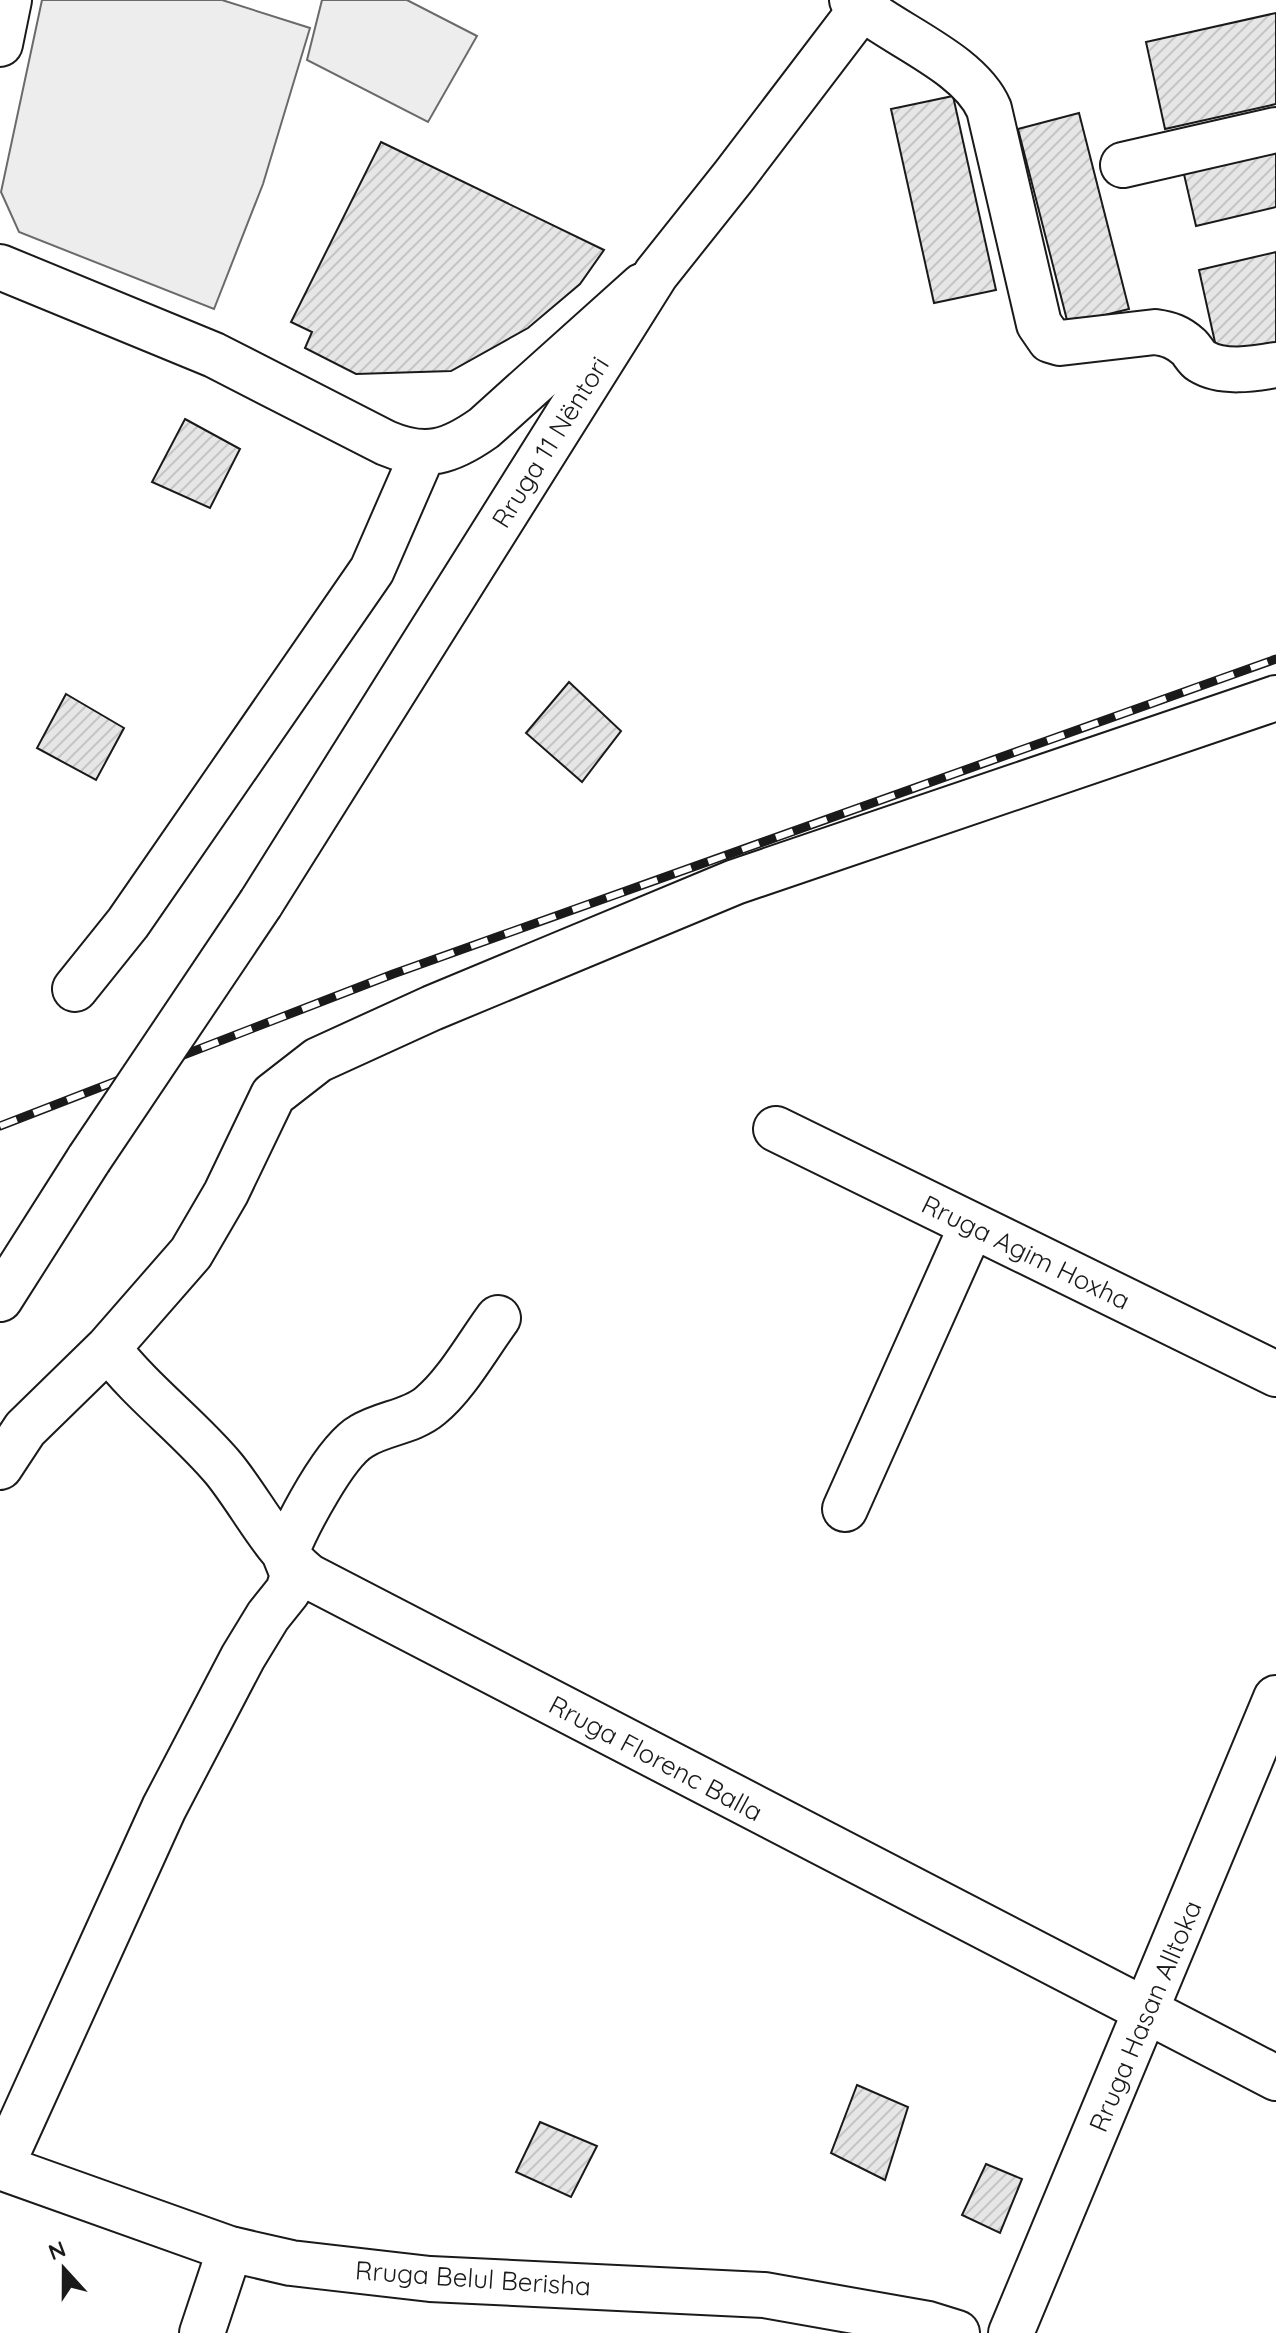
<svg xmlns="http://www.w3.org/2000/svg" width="1276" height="2333" font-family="Quicksand,sans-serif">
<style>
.built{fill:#ededed;stroke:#6a6a6a;stroke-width:2}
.building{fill:url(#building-hatch);stroke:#1a1a1a;stroke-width:2}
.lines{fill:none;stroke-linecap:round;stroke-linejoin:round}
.minor-casing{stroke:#1a1a1a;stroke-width:48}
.major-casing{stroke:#1a1a1a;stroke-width:48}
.minor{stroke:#fff;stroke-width:44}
.major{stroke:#fff;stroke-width:44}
.rail-casing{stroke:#1a1a1a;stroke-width:9}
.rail{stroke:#fff;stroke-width:6;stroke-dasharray:18;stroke-linecap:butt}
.major-bridge-casing{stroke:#1a1a1a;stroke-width:48;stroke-linecap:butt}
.major-bridge{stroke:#fff;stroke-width:44}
.labels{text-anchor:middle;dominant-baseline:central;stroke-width:6;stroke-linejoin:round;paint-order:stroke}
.street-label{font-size:26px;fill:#1a1a1a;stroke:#fff}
</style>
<defs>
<pattern id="building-hatch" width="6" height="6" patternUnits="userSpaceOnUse" patternTransform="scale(2)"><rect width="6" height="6" fill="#e6e6e6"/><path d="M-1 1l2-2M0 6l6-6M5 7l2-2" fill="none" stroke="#c5c5c5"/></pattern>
</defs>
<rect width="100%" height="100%" fill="#fff"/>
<!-- built -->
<path class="built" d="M42 0H222L310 28 263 184 214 309 19 232 1 192Z
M322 0H407L477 36 428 122 307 60Z"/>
<!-- building -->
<path class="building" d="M1276 13V104L1165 129 1146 42Z
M953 96 996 290 934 303 891 109Z
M1079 113 1129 309 1068 324 1018 129Z
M381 142 604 250 580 284 528 328 451 371 356 374 305 348 312 332 291 322Z
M1276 148V207L1196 226 1183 170Z
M1276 252V343L1218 356 1199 270Z
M185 419 240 449 210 508 152 482Z
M569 682 621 731 582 782 526 733Z
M66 694 124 728 96 780 37 748Z
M857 2085 908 2107 885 2180 831 2153Z
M540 2122 597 2146 571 2197 516 2172Z
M986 2164 1022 2179 1000 2233 962 2215Z"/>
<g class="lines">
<defs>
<path id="minor" d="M852 0C891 34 969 62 989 109L1039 324 1050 340 1060 343 1155 332C1169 334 1178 337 1189 347 1193 351 1196 358 1201 361 1222 374 1253 369 1276 365
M0 44 9 0
M1123 165 1276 130
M0 267 214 355 386 443C426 460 450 452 484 428L642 286
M75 989 128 923 372 570 423 453
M776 1129 1276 1374
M108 1348C142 1393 188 1426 224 1469 253 1505 272 1547 308 1576L1276 2078
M0 1467 25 1429 108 1348 191 1253 226 1193 273 1095 318 1060 432 1008 735 882 1276 698
M845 1509 972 1225
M0 2167 230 2249 291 2263 430 2279 764 2295 928 2324 957 2333
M1 2167 164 1808 243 1657 268 1616 288 1591 293 1575 285 1555C297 1525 335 1451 362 1436 383 1423 411 1422 430 1406 456 1385 478 1345 498 1318
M202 2333 230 2249
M1011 2333 1276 1698"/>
<path id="major" d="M261 903 656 274 734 176 868 0
M0 1299 89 1159"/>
</defs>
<!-- minor casing -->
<use href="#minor" class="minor-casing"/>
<!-- major casing -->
<use href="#major" class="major-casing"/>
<!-- minor -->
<use href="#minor" class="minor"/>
<!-- major -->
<use href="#major" class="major"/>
<defs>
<path id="rail" d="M0 1126 393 974 1276 659"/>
</defs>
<!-- rail casing -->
<use href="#rail" class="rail-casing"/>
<!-- rail -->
<use href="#rail" class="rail"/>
<defs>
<path id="major-bridge" d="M89 1159 261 903"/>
</defs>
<!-- major-bridge casing -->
<use href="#major-bridge" class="major-bridge-casing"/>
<!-- major-bridge -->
<use href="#major-bridge" class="major-bridge"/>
</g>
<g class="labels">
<!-- street labels -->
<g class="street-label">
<text transform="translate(550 442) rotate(-58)">Rruga 11 Nëntori</text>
<text transform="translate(1026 1252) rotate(26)">Rruga Agim Hoxha</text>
<text transform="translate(656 1758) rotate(28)">Rruga Florenc Balla</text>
<text transform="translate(1145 2016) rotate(-67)">Rruga Hasan Alltoka</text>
<text transform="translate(473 2278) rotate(4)">Rruga Belul Berisha</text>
</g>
</g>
<!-- north arrow -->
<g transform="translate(64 2269) rotate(339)" stroke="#ffffff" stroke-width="6" paint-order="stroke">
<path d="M0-6L14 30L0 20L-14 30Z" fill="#1a1a1a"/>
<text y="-12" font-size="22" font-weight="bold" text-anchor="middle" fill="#1a1a1a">N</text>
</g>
</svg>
